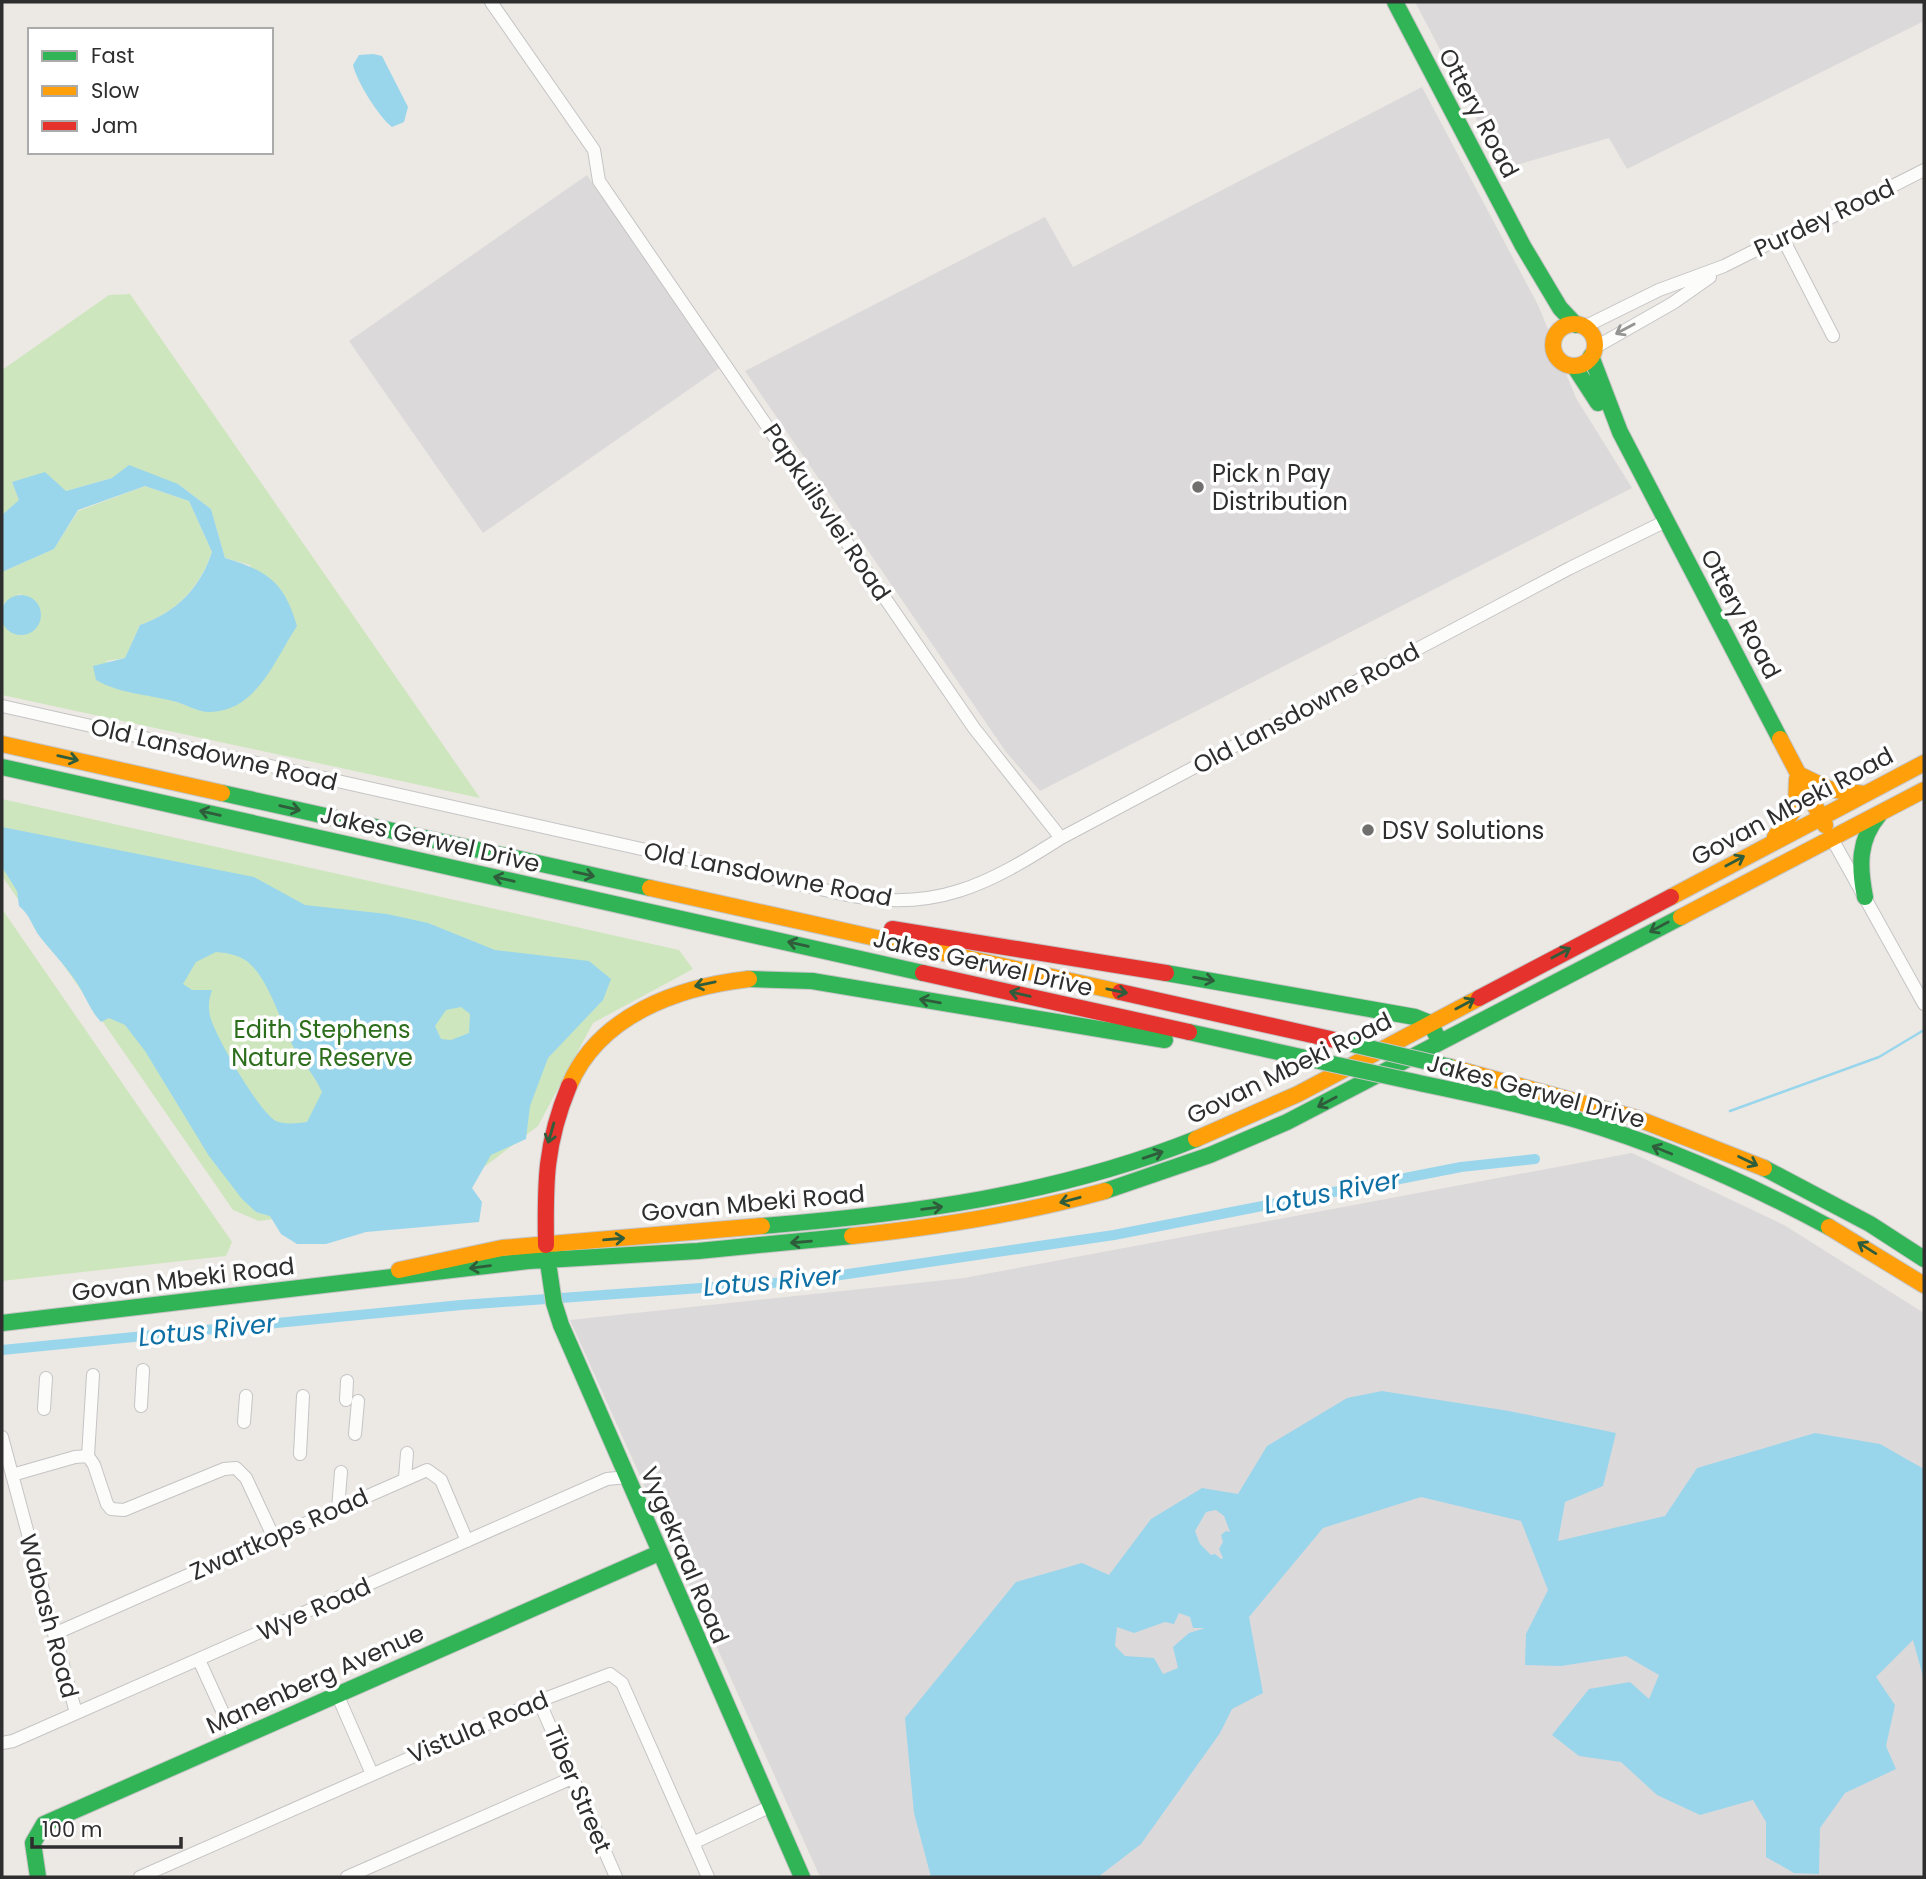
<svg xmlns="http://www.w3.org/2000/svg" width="1926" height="1879" font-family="Poppins,sans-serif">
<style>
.industrial{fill:#dcd9db}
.green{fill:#cee6be}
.water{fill:#99d6ec;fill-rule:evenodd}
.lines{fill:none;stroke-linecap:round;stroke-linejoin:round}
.stream{stroke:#99d6ec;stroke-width:2.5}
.canal{stroke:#99d6ec;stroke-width:10}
.street-casing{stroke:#c5c4c5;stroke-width:14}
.fast-casing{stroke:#c5c4c5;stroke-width:18}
.slow-casing{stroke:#c5c4c5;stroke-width:18}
.jam-casing{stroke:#c5c4c5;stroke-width:18}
.street{stroke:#fcfcfb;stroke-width:12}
.fast{stroke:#30b455;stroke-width:16}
.slow{stroke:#ff9f0a;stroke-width:16}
.jam{stroke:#e5322d;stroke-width:16}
.fast-bridge-casing{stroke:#c6c5c4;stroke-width:18;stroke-linecap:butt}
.fast-bridge{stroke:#30b455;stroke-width:16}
.oneway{stroke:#959594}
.oneway2{stroke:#2f5d3c}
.poi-dot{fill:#706f6e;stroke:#fff;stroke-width:2.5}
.labels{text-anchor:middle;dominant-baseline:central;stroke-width:7;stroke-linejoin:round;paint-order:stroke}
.street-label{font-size:24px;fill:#2e2e2e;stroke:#fff}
.poi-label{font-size:24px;fill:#2e2e2e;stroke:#fff;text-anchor:start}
.park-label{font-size:24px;fill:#2c6e1b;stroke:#fff}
.water-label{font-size:26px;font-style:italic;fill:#0d6fa3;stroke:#fff}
</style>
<rect width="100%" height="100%" fill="#ece8e4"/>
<!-- industrial -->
<path class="industrial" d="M1415 2H1924V21L1627 169 1609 138 1503 169Z
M1422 87 1538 305 1576 398 1632 488 1040 791 1006 752 745 371 1045 217 1073 267Z
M587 175 721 367 483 533 349 341Z
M1632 1153 1784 1225 1924 1313V1877H820L570 1320 964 1278Z"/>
<!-- green -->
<path class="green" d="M130 294 480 798 2 695V618L3 621 40 611 33 602 20 594 4 603 2 611V572L54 549 78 511 145 486 189 501 212 552C199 588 177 612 140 625L125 658 106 661C179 705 230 750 281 649L250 565 225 558 211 509 178 484 112 478 66 491 12 482 20 501 2 515V370L109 295Z
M2 799 679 950 693 969 593 1023 538 1126 446 1196 259 1221 233 1210 2 876Z
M2 909 232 1242 226 1256 2 1281Z"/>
<!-- water -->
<path class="water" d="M373 54 382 56 408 107 404 122 392 127C379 117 357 82 353 65L359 55Z
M129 465 178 484 211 509 225 558C268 571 284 582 297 626 275 659 257 712 209 712 198 712 185 704 173 701 145 694 121 694 96 680L93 666 125 658 140 625C177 612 200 588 212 552L189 501 145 486 78 510 54 549 2 572V515L19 500 12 482 45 472 66 491 112 478Z
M1 615a20 20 0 1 1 40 0a20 20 0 1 1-40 0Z
M2 827 254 877 305 905 387 914 428 923 495 950 589 961 611 979 603 1000 548 1058 530 1106 526 1139 491 1155 472 1188 482 1202 479 1222 366 1232 326 1244H297L281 1234 270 1216 256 1212 242 1199 209 1156 145 1051 125 1025 109 1018 101 1022C89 1009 85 994 75 980 64 964 52 952 40 937 32 926 30 915 19 906L17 891 2 867ZM216 952C228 953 242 955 251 965 269 982 280 1020 291 1042 299 1060 314 1073 322 1092L307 1122C298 1123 285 1125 276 1121 259 1112 215 1036 210 1016 208 1007 209 998 212 990H192L183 984 196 962ZM461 1007 470 1014 469 1033 451 1040 441 1039 435 1026 446 1010Z
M1382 1391 1509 1411 1616 1433 1603 1486 1565 1502 1558 1541 1665 1516 1697 1468 1815 1433 1880 1444 1924 1469V1680L1913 1640 1876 1677 1895 1705 1886 1746 1896 1769 1845 1793 1820 1828 1819 1874 1794 1873 1766 1857V1822L1753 1800 1700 1815 1657 1795 1621 1762 1579 1756 1552 1735 1589 1689 1630 1682 1649 1699 1659 1675 1626 1656 1561 1666 1525 1665 1526 1634 1548 1590 1521 1521 1421 1497 1323 1528 1249 1617 1263 1693 1232 1709 1220 1733 1141 1844 1098 1877H931L914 1813 905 1718 1016 1582 1082 1563 1109 1575 1151 1519 1202 1488 1238 1494 1267 1446 1347 1398ZM1216 1510 1224 1516 1230 1532 1226 1531 1221 1535 1223 1542 1219 1549 1223 1558 1221 1559 1215 1554 1211 1555 1200 1544 1195 1531 1206 1512ZM1179 1613 1190 1617 1193 1628H1205L1189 1633 1173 1647 1178 1668 1163 1674 1154 1658 1125 1656 1115 1646 1117 1627 1134 1633 1165 1622 1174 1624Z"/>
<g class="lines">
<!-- stream -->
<path class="stream" d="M1730 1111 1879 1057 1924 1030"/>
<!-- canal -->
<path class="canal" d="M2 1350 461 1305 800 1281 1114 1235 1461 1167 1535 1159"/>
<defs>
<path id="street" d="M491 2 594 150 599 181 974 728 1061 838
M1782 237 1833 336
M1584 327 1659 290 1724 266 1782 237 1820 223 1924 170
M1594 348 1673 303 1710 277
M2 706 847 895C935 913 989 884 1061 838L1570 568 1666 521
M1831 837 1924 1004
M346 1400 347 1381
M141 1406 143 1370
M44 1409 46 1378
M244 1422 246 1396
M355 1434 358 1401
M2 1437 76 1713
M300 1454 303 1396
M88 1456 93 1375
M12 1475 75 1457 88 1456 94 1465 107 1504 111 1509 124 1510 224 1469 236 1468 246 1478 274 1538
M405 1478 407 1453
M338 1509 341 1472
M54 1634 427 1470 441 1480 467 1541
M199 1660 235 1739
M337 1694 372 1774
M539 1701 616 1877
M2 1743 13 1741 607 1479 627 1477
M693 1843 771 1806
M140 1877 539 1701 610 1674 622 1683 708 1877
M347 1877 572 1778"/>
<path id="fast" d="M1395 2 1523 246 1560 308 1576 325
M1591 356 1620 432 1780 739
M1574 366 1598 403
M2 767 923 973
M222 793 650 888
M1865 897C1859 866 1858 840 1879 815
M1166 973 1415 1017 1430 1023 1440 1042
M749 979 812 981 1165 1040
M1189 1032 1301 1057
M1410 1081C1466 1093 1522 1104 1577 1120 1665 1146 1749 1184 1829 1227
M1764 1168 1870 1224 1924 1259
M1105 1191 1210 1155 1287 1122 1681 917
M762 1226C910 1214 1056 1195 1196 1139
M546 1249 554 1303 561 1325 802 1877
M2 1323 528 1261 698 1251 852 1236
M38 1877 33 1843 44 1824 659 1553"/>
<path id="slow" d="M1553 345a21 21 0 1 1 42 0a21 21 0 1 1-42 0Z
M1780 739 1825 825
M2 744 222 793
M1798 774 1829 789 1864 794
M1775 837 1796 807 1797 779
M650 888 1120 992
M1671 897 1924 763
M1681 917 1924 790
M1450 1067 1636 1118 1764 1168
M569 1086C599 1015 678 987 749 979
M1196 1139 1298 1094 1479 998
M1829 1227 1924 1285
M852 1236C938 1227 1021 1214 1105 1191
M399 1270 502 1248 762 1226"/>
<path id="jam" d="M892 929 1166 973
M923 973 1189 1032
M1120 992 1339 1041
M1479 998 1671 897
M546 1245C545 1183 545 1144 569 1086"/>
</defs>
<!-- street casing -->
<use href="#street" class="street-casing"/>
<!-- fast casing -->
<use href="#fast" class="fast-casing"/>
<!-- slow casing -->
<use href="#slow" class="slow-casing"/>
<!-- jam casing -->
<use href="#jam" class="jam-casing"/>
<!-- street -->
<use href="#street" class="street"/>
<!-- fast -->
<use href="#fast" class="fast"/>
<!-- slow -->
<use href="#slow" class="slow"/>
<!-- jam -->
<use href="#jam" class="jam"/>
<defs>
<path id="fast-bridge" d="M1339 1041 1450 1067
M1301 1057 1410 1081"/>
</defs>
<!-- fast-bridge casing -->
<use href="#fast-bridge" class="fast-bridge-casing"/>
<!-- fast-bridge -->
<use href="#fast-bridge" class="fast-bridge"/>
</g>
<!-- one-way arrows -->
<defs><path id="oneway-shaft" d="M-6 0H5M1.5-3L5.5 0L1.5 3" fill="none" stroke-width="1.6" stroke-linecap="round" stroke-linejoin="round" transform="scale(1.75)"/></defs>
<use class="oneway" href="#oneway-shaft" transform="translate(1625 329) rotate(152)"/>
<g class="oneway2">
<use href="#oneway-shaft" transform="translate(68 758) rotate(13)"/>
<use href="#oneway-shaft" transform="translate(290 808) rotate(13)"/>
<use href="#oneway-shaft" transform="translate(210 813) rotate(-167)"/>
<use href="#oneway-shaft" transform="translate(1735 861) rotate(-28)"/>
<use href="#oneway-shaft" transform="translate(584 874) rotate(13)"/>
<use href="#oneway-shaft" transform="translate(504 879) rotate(-167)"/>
<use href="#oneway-shaft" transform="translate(1659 927) rotate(152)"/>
<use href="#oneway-shaft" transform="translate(798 944) rotate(-167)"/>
<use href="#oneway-shaft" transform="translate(1561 953) rotate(-28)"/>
<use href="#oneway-shaft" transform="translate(1204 979) rotate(10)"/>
<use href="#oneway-shaft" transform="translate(705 984) rotate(168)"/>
<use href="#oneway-shaft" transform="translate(1117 991) rotate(12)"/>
<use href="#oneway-shaft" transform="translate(1020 994) rotate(-167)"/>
<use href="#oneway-shaft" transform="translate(930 1001) rotate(-170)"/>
<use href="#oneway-shaft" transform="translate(1465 1004) rotate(-28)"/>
<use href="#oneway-shaft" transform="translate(1327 1102) rotate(152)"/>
<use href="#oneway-shaft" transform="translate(551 1133) rotate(106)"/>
<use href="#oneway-shaft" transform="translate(1662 1150) rotate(-158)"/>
<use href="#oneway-shaft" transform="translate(1153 1155) rotate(-19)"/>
<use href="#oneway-shaft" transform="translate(1748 1161) rotate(26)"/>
<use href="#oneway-shaft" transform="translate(1070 1200) rotate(165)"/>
<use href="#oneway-shaft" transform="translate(932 1208) rotate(-7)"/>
<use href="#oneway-shaft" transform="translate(614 1239) rotate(-5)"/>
<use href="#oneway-shaft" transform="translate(801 1242) rotate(175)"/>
<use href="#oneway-shaft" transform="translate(1867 1248) rotate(-148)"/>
<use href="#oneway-shaft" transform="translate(480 1267) rotate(173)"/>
</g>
<!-- markers -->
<g class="poi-dot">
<circle cx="1198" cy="487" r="7"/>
<circle cx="1368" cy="830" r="7"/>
</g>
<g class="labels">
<!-- street labels -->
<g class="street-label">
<text transform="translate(1479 113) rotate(62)">Ottery Road</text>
<text transform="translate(1824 218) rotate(-25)">Purdey Road</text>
<text transform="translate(827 512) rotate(56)">Papkuilsvlei Road</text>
<text transform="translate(1741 614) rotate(62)">Ottery Road</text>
<text transform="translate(1306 708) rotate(-28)">Old Lansdowne Road</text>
<text transform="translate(214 754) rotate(13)">Old Lansdowne Road</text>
<text transform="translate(1792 806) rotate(-28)">Govan Mbeki Road</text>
<text transform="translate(430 839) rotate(13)">Jakes Gerwel Drive</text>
<text transform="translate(768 874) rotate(11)">Old Lansdowne Road</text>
<text transform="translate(983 963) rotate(13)">Jakes Gerwel Drive</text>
<text transform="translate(1289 1068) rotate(-26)">Govan Mbeki Road</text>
<text transform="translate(1536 1091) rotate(15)">Jakes Gerwel Drive</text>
<text transform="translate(753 1203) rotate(-5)">Govan Mbeki Road</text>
<text transform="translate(183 1279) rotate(-7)">Govan Mbeki Road</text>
<text transform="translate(279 1534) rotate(-24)">Zwartkops Road</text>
<text transform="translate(685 1555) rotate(67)">Vygekraal Road</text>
<text transform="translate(314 1609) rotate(-24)">Wye Road</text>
<text transform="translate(49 1616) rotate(75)">Wabash Road</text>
<text transform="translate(315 1679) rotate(-24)">Manenberg Avenue</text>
<text transform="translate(478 1727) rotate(-23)">Vistula Road</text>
<text transform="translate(578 1789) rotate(67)">Tiber Street</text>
</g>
<!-- poi labels -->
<g class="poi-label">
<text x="1212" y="473">Pick n Pay<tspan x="1212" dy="28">Distribution</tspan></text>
<text x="1382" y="830">DSV Solutions</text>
</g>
<!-- park labels -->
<g class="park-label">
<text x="322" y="1029">Edith Stephens<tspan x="322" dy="28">Nature Reserve</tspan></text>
</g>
<!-- water labels -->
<g class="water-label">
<text transform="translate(1332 1192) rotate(-11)">Lotus River</text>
<text transform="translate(772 1281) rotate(-5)">Lotus River</text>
<text transform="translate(207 1330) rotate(-6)">Lotus River</text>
</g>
</g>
<!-- border -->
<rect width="1926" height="1879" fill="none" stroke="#2e2e2e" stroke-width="7"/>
<!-- legend -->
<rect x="28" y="28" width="245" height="126" fill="#ffffff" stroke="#ababab" stroke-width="2"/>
<rect x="42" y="51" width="35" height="10" fill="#30b455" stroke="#ababab" stroke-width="2"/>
<text x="91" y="63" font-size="21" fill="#2e2e2e">Fast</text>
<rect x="42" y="86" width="35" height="10" fill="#ff9f0a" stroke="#ababab" stroke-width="2"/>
<text x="91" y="98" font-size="21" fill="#2e2e2e">Slow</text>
<rect x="42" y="121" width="35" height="10" fill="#e5322d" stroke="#ababab" stroke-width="2"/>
<text x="91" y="133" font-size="21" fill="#2e2e2e">Jam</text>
<!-- scale -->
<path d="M32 1837v10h149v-10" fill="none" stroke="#2e2e2e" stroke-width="3.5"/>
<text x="42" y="1837" font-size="21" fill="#2e2e2e" stroke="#ffffff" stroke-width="5" paint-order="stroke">100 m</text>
</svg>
